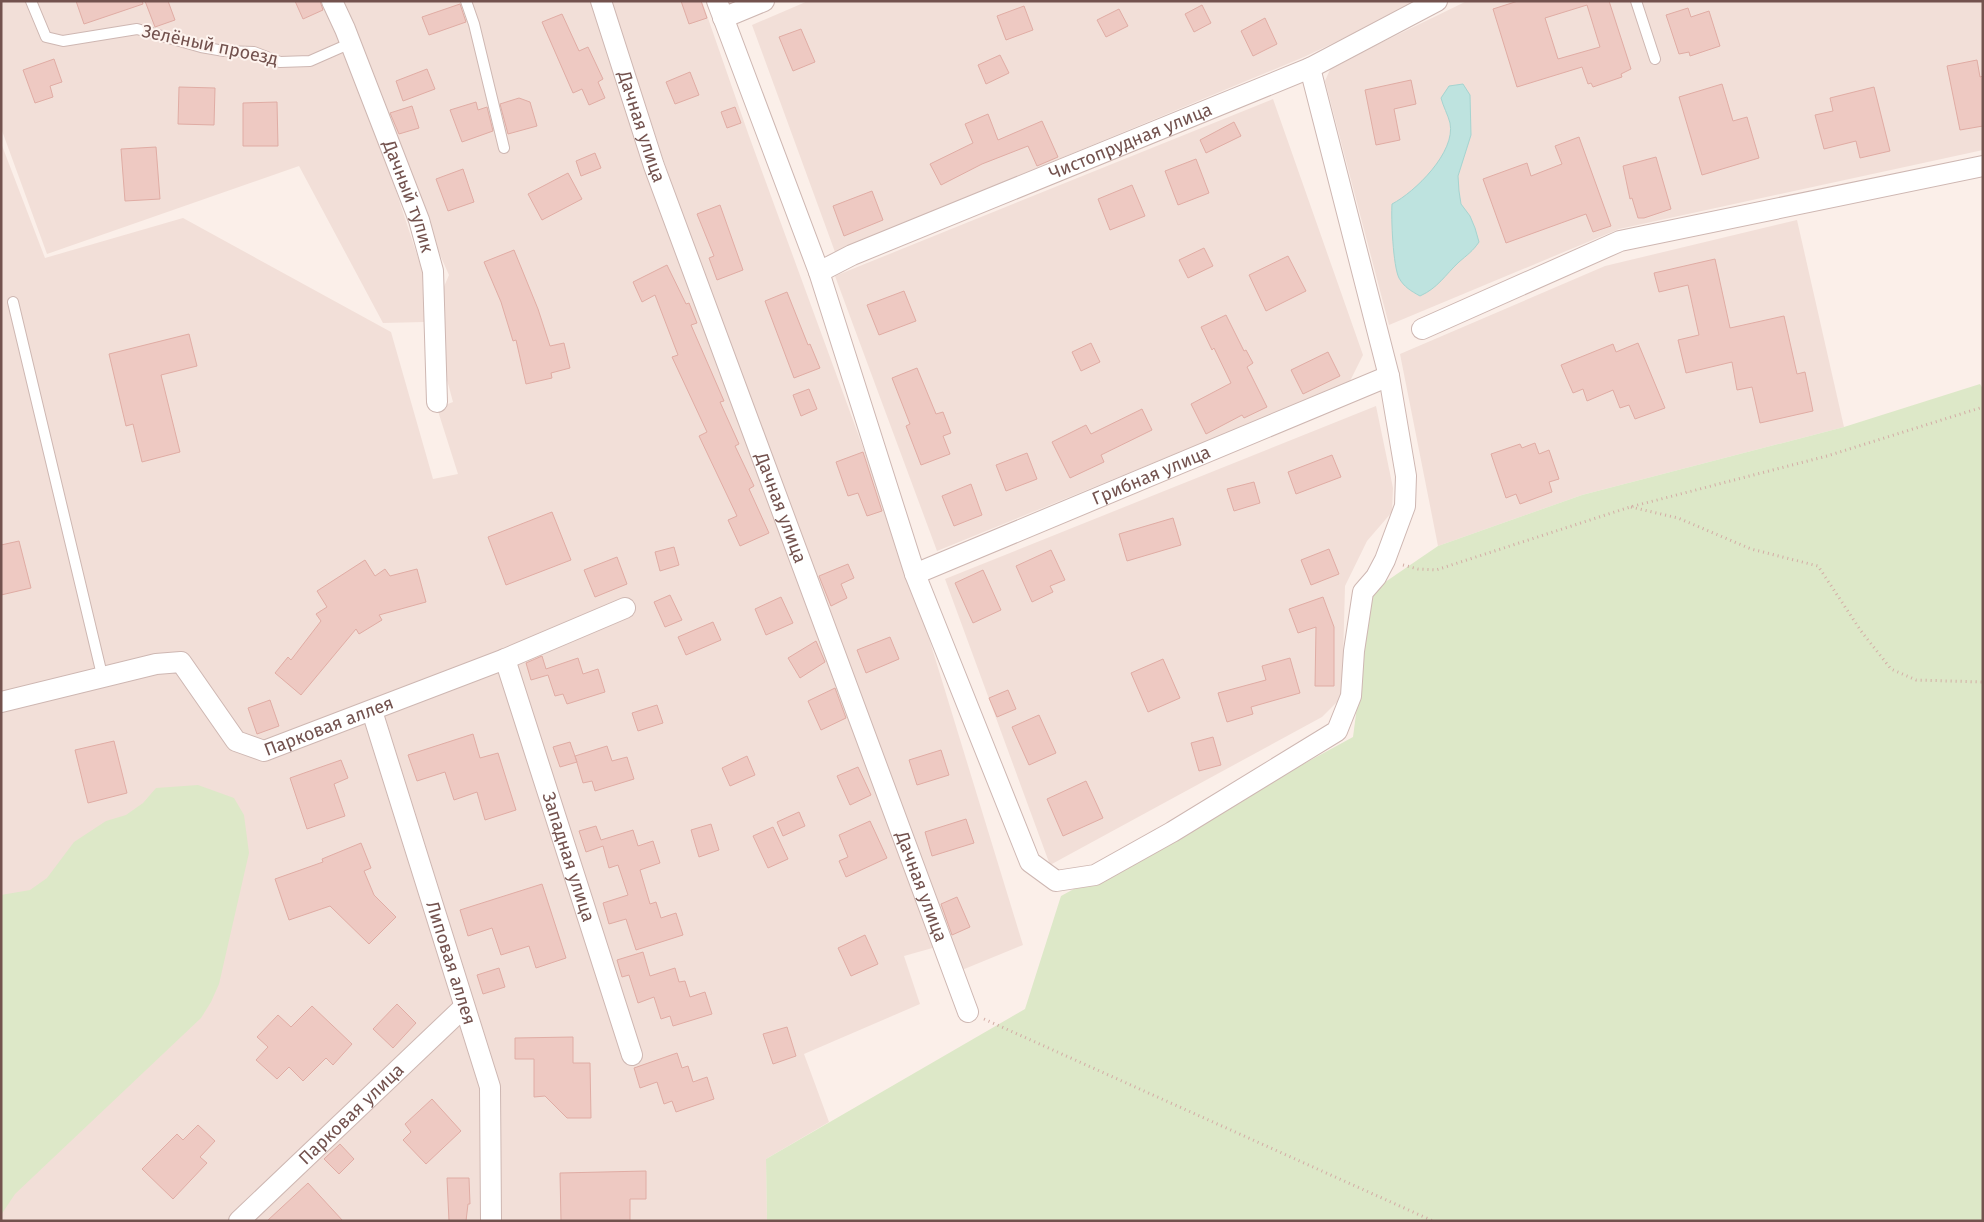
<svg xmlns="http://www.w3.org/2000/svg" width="1984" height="1222" font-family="'Fira Sans',sans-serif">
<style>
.residential{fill:#f2dfd8}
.green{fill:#dde8c8}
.water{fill:#bee3df;stroke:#a5d4d0}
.building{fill:#eec9c2;stroke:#e0aca4;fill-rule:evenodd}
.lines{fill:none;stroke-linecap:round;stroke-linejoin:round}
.service-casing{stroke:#ceb7b2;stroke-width:12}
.minor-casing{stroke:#ceb7b2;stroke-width:22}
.path{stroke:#d3aca5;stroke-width:3;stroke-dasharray:1 4;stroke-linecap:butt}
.service{stroke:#fff;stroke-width:10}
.minor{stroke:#fff;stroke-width:20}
.labels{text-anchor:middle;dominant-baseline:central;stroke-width:4;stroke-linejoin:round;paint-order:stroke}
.street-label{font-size:18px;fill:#73524e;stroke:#fef4ef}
</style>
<rect width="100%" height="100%" fill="#fbefe9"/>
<!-- residential -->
<path class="residential" d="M1 1H325L376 130 425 279 424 322 383 323 299 166 47 254 1 128Z
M340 1H592L936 947 904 956 920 1004 804 1054 829 1122 766 1159 767 1221H1V143L45 258 183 218 391 332 433 479 458 474 437 408 453 402 440 354V296L449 275 432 237 368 60Z
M611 1H702L749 136 909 573 1023 945 957 972 691 243Z
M808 1H1422L1304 57 835 252 752 25Z
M1467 1H1983V150L1619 229 1389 325 1325 81 1331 67Z
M1273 99 1363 355 1349 383 937 551 835 276Z
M1797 220 1844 427 1582 495 1438 546 1400 354 1605 266Z
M1376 406 1393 488 1392 512 1367 541 1345 586 1342 697 1322 717 1050 865 945 579Z"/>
<!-- green -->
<path class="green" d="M1980 384 1983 389V1221H767L766 1159 1025 1009 1061 896 1353 737 1372 591 1438 546 1582 495 1844 427Z
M198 785 234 798 244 815 249 853 219 984 211 1002 201 1018 15 1194 1 1215V895L30 890 47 878 74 842 106 821 126 815 143 803 156 788Z"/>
<!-- water -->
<path class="water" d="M1463 84 1470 95 1471 135 1458 176 1459 191 1461 204 1470 216 1475 228 1479 242C1473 251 1467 255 1459 262 1445 275 1438 288 1420 296 1411 291 1404 287 1399 278 1393 266 1391 218 1392 204 1415 192 1456 152 1450 123 1448 115 1443 106 1441 98L1449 86Z"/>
<!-- building -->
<path class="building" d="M76 1H142L143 4 84 24Z
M145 1H168L175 20 155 27Z
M295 1H320L323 10 303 19Z
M681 1H701L707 18 689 24Z
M1518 1H1609L1631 69 1621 74 1622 77 1593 87 1591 83 1588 84 1582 67 1517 87 1493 9ZM1587 5 1600 47 1558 59 1545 18Z
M460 4 466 22 429 35 422 17Z
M1202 5 1211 23 1194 32 1185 14Z
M1024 6 1033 30 1006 40 997 16Z
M1688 8 1691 17 1709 11 1720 46 1690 56 1689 52 1679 54 1666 15Z
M1119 9 1128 26 1106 37 1097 20Z
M562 14 579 51 588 47 603 79 598 82 605 98 589 105 582 89 573 93 542 22Z
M1265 18 1277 44 1253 56 1241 31Z
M801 29 815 62 793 71 779 37Z
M1000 55 1009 73 986 84 978 65Z
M54 59 62 82 50 86 53 97 35 103 23 70Z
M1977 60 1980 77 1983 76V126L1960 130 1947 66Z
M427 69 435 89 403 101 396 81Z
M690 72 699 95 675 104 666 82Z
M1411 80 1416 104 1394 109 1400 140 1376 145 1365 90Z
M1722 84 1733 121 1747 117 1759 158 1702 175 1679 97Z
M179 87 215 88 214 125 178 124Z
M1874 87 1890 151 1860 158 1856 141 1824 149 1815 115 1833 111 1830 98Z
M519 98 530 102 537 126 508 134 500 104Z
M277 102 278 146H243V103Z
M476 102 478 110 487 107 493 131 462 142 450 110Z
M412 106 419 128 399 134 390 113Z
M735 107 741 123 727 128 721 112Z
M988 114 998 140 1042 121 1058 157 1037 166 1028 146 982 164 941 185 930 164 973 143 965 124Z
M1234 122 1241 136 1206 153 1200 140Z
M1579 137 1611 226 1593 232 1586 214 1506 243 1483 179 1527 163 1531 176 1562 164 1555 146Z
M156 147 160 199 125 201 121 149Z
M595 153 601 168 581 176 576 161Z
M1656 157 1671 209 1644 218H1638L1632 198 1630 199 1623 166Z
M1196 159 1209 193 1178 205 1165 171Z
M463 169 474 202 448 211 436 179Z
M568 173 582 199 542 220 528 194Z
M1132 185 1145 216 1110 230 1098 199Z
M872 191 883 220 844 236 833 206Z
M720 205 743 270 717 280 709 258 714 256 697 214Z
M1204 248 1213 266 1188 278 1179 260Z
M514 250 538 309 550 346 564 343 570 368 551 373 552 378 526 384 516 340 513 341 501 302 484 262Z
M1288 256 1306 291 1266 311 1249 275Z
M1715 259 1730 328 1784 316 1797 374 1805 372 1813 411 1760 423 1752 387 1737 390 1732 362 1686 373 1678 340 1699 335 1688 285 1659 292 1654 273Z
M667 265 686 304 689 303 697 323 691 325 724 401 720 402 739 444 735 446 754 486 749 489 769 533 740 546 728 520 737 516 699 436 707 432 672 357 678 355 655 295 642 302 633 282Z
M904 291 916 321 879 335 867 305Z
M787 292 808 345 810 344 820 368 794 378 765 301Z
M1226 315 1244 351 1246 350 1253 363 1247 367 1267 407 1244 418 1242 415 1206 434 1191 404 1231 383 1214 348 1212 350 1201 327Z
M189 334 197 366 161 375 180 452 142 462 133 424 126 426 109 354Z
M1091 343 1100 362 1081 371 1072 352Z
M1638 343 1665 408 1635 419 1629 405 1620 408 1613 390 1587 401 1583 389 1573 393 1561 365 1613 344 1616 352Z
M1328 352 1340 376 1303 394 1291 370Z
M917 368 936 414 943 412 951 433 943 436 950 454 921 465 906 426 910 424 892 378Z
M809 389 817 409 801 416 793 395Z
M1142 409 1152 430 1101 455 1104 462 1070 478 1052 442 1086 425 1091 434Z
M1535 443 1539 454 1549 450 1559 479 1549 482 1552 492 1520 504 1516 494 1506 498 1491 454 1520 444 1522 448Z
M863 452 882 511 867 516 858 493 848 496 836 462Z
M1027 453 1037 479 1006 491 996 465Z
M1332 455 1341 477 1296 494 1288 472Z
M1254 482 1260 503 1234 511 1227 489Z
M971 484 982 515 954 526 942 496Z
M552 512 571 560 506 585 488 537Z
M1173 518 1181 545 1127 561 1119 534Z
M19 541 31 588 1 595V545Z
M674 547 679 565 660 571 655 552Z
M1329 549 1339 574 1311 585 1301 560Z
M1051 550 1065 580 1050 586 1053 592 1032 602 1016 566Z
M617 557 627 584 595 597 584 570Z
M365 560 375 576 385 569 390 576 417 569 426 602 379 615 382 620 359 634 356 629 301 695 275 673 288 657 291 660 321 621 316 614 327 607 317 591Z
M848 564 854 578 841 584 847 598 831 606 819 576Z
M983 570 1001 610 973 623 955 583Z
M670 595 682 620 665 627 654 602Z
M781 597 793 623 766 635 755 609Z
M1323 597 1334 627V686H1315L1316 627 1298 633 1289 609Z
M713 622 721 640 686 655 678 637Z
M890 637 899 659 866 673 857 650Z
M816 641 825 662 800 678 788 658Z
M542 656 546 669 578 658 583 674 598 669 605 692 567 704 563 694 555 696 548 675 531 680 526 663Z
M1290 658 1300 693 1251 707 1253 714 1227 722 1218 693 1266 680 1262 666Z
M1163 659 1180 698 1148 712 1131 673Z
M835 688 846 718 821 730 808 701Z
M1008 690 1016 709 997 717 989 698Z
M270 700 279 726 257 734 248 708Z
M657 705 663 723 638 731 632 713Z
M1039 715 1056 753 1029 765 1012 727Z
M473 734 480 758 498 753 516 810 485 820 477 792 454 800 445 772 417 781 408 755Z
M1213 737 1221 765 1199 771 1191 743Z
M114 741 127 793 88 803 75 750Z
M570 742 577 762 560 767 553 747Z
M607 746 612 761 627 757 634 779 595 791 592 781 583 783 575 756Z
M941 750 949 775 917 785 909 760Z
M747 756 755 775 730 786 722 768Z
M341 760 348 778 334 784 345 816 307 829 290 778Z
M858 767 871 795 850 805 837 776Z
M1086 781 1103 818 1063 836 1047 799Z
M799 812 805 826 783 836 777 822Z
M966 819 974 843 932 856 925 832Z
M870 821 887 858 846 877 839 861 848 857 839 835Z
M711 824 719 850 699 857 691 830Z
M596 826 601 840 633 830 638 846 653 841 660 863 640 870 650 904 656 902 661 918 676 913 683 935 636 950 626 919 609 924 603 903 628 895 618 865 609 868 603 846 586 852 579 831Z
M773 827 788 859 768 868 753 836Z
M361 843 371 868 364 871 374 895 396 917 369 944 330 906 289 920 275 879 323 862 322 859Z
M542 884 566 958 536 968 529 946 501 955 492 928 468 936 460 910Z
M957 897 970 927 952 935 941 904Z
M865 935 878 964 851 976 838 948Z
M643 952 650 976 675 968 679 982 685 981 690 997 705 992 712 1014 673 1026 670 1016 661 1019 654 997 638 1003 629 975 622 977 617 960Z
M499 968 505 987 483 994 477 975Z
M397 1004 416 1023 393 1048 373 1029Z
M312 1006 352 1044 333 1065 326 1058 303 1081 289 1067 277 1079 256 1060 268 1047 257 1037 278 1015 291 1027Z
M787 1027 796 1056 773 1064 763 1034Z
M573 1037V1063H590L591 1118H567L545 1096 534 1097V1059H515V1038Z
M677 1053 682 1068 688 1066 693 1082 707 1077 714 1099 676 1112 672 1101 664 1104 657 1082 640 1088 634 1068Z
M432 1099 461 1131 426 1164 403 1140 411 1132 405 1124Z
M198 1125 215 1141 200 1157 207 1163 173 1199 142 1169 177 1134 183 1140Z
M340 1144 354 1159 339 1174 324 1159Z
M646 1171V1199H630V1221H561L560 1173Z
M447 1178H469L470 1204H468L466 1221H449Z
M308 1183 343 1221H267Z"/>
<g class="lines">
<defs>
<path id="service" d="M31 1 46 37 63 41 137 29 201 47 224 51 254 52 280 62 310 61 351 43
M466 1 474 24 504 148
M1636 1 1655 59
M13 302 103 679"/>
<g id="minor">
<path id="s1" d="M332 1 345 29 419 220 433 271 437 402"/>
<path id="s2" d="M601 1 654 166 968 1012"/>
<path d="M717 1 819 272 915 574 1030 862 1056 881 1095 875 1172 832 1337 731 1351 696 1354 651 1363 592 1376 577 1385 560 1405 506 1406 476 1389 376 1310 68"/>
<path d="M723 18 764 1"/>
<path id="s3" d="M819 272 852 255 1310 68 1437 1"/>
<path d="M1422 329 1620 241 1983 166"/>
<path id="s4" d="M915 574 1389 376"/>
<path id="s5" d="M505 659 632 1055"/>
<path id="s6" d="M1 702 156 664 181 662 236 741 264 751 505 659 625 608"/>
<path id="s7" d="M372 711 490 1087 491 1221"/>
<path id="s8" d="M239 1221 464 1007"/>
</g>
</defs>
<!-- service casing -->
<use href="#service" class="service-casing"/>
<!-- minor casing -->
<use href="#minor" class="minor-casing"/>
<!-- path -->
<path class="path" d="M1631 507 1678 518 1751 549 1818 566 1861 631 1891 669 1916 680 1983 682
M1403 565 1418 569 1436 570 1630 507 1827 456 1983 407
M984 1019 1433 1221"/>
<!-- service -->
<use href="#service" class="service"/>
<!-- minor -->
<use href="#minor" class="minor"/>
</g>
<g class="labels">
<!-- street labels -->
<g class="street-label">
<text transform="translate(210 45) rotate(12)">Зелёный проезд</text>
<text stroke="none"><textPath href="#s2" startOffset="132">Дачная улица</textPath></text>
<text stroke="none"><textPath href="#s3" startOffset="338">Чистопрудная улица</textPath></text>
<text stroke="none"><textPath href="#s1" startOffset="210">Дачный тупик</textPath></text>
<text stroke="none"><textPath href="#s4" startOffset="256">Грибная улица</textPath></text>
<text stroke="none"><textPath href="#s2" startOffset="538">Дачная улица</textPath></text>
<text stroke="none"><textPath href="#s6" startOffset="380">Парковая аллея</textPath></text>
<text stroke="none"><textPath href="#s5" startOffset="208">Западная улица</textPath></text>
<text stroke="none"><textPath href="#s2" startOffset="942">Дачная улица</textPath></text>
<text stroke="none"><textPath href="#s7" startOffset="264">Липовая аллея</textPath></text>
<text stroke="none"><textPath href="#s8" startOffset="155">Парковая улица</textPath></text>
</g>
</g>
<!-- border -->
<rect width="1984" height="1222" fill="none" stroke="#73524e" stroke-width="5"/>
</svg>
